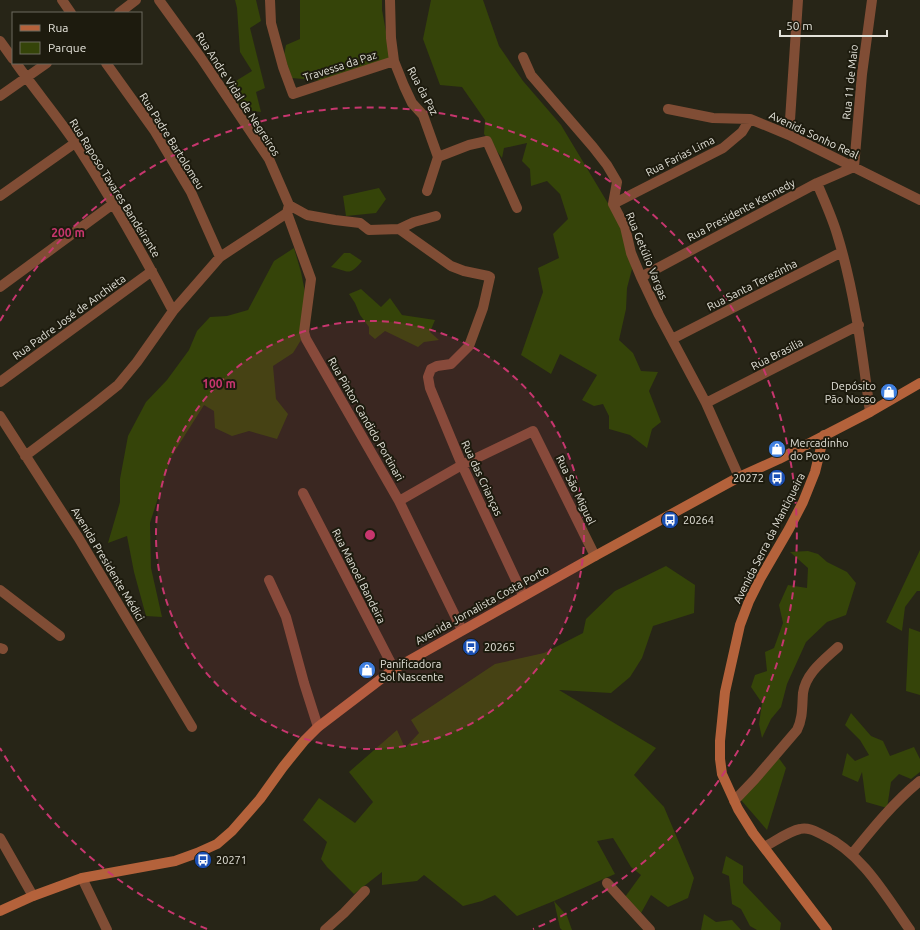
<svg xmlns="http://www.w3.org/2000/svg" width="920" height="930" font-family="Ubuntu,sans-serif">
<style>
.green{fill:#354409}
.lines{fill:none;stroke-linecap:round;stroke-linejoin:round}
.minor{stroke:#804d35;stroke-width:10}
.secondary{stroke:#b4623b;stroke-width:10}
.ring{fill:none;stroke:#c7366e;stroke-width:2;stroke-dasharray:7 5}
.labels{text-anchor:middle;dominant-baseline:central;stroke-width:4;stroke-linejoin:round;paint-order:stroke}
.street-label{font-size:11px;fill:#e3e2d9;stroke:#1d1b0e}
.poi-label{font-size:11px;fill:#e3e2d9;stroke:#1d1b0e;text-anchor:start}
.centre{fill:#c7366e;stroke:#1d1b0e;stroke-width:2}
.ring-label{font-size:12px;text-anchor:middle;font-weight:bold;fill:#c7366e;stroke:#1d1b0e;stroke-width:4;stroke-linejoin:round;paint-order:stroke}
</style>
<rect width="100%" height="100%" fill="#272517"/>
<!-- green -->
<path class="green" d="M235 0H256L261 21 250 28 265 88 256 92 261 112 240 109 226 87 252 71 240 52 237 8Z
M300 0H382V10L391 59 324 81 292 78 284 55 286 45 300 39Z
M431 0H483L499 46 523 81 561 125 621 225 632 269 627 288 626 309 619 340 633 353 641 371 658 372 649 391 661 422 652 429 647 448 630 435 609 429V416L603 404 594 406 582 400 597 375 560 354 551 374 521 355 543 292 538 268 559 258 553 234 568 219 560 194 547 181 531 186 530 169 522 161 527 143 504 148 502 158 484 134 485 120 462 87 440 85 423 39Z
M379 188 386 199 376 213 346 216 343 196Z
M294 248 301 272 306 297 301 340 293 353 273 366 276 399 288 414 277 439 249 431 232 436 215 428 214 411 204 405 171 457 150 523 151 568 162 617 146 616 134 572 127 536 108 543 120 502V479L128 436 146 402 167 380 189 350 197 331 210 317 227 316 248 310 274 261Z
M344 253H350L362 261C349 277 348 271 331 267Z
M361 289 381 307 390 298 402 315 435 320 430 332 439 340 424 342 418 347 385 331 375 339 369 334V327L360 315 355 303 349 294Z
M920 550V591H917L905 607 902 631 886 622Z
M808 551 818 554 827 562 847 572 856 583 846 615 827 622 806 642 787 684 781 707 771 719 762 738 759 724 762 703 751 687 755 675 767 671 765 652 774 648 783 623 779 605 788 585 807 588 808 568 790 552Z
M666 566 695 585 694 613 653 626 642 658 630 677 611 693 559 690 656 748 634 775 664 807 694 878 688 898 668 907 651 895 640 915 625 897 641 875 631 867 613 838 597 841 615 874 554 901 567 916 572 930H562L560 928 554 901 517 916 495 895 482 901 463 906 424 875 417 881 382 885V872L354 894 327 867 321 859 327 842 303 820 319 798 355 823 373 802 349 772 397 730 405 748 419 733 411 720 495 664 544 653 583 633 586 619 615 591Z
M909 628 920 632V695L906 691Z
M851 713 871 736 883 741 890 756 914 747 920 759V772L911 779 899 774 891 782 887 808 866 802 862 772 858 782 842 775 847 753 855 761 869 755 860 740 845 725Z
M778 757 786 768 767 830 741 800Z
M726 856 743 866V883L781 923 780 930H757L750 926 741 909 732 904 729 876 722 873Z
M704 914 716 922 732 920 741 930H701Z"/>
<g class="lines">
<!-- minor -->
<path class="minor" d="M62 0 71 13
M159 0 201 58 269 159 289 205
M270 0 271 23 283 67 293 94 394 61
M390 0 391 38 394 61 404 86 412 103 423 115 438 157 427 191
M119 13 136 0
M0 41 13 59
M523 57 531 75 593 147 607 165 617 182 613 204 625 227 631 253 641 277 659 315 706 403 739 477
M16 63C35 90 57 116 76 144 111 198 143 254 173 311
M106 63 154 130 191 192 220 257
M0 96 47 63
M668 109 713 118 750 119 789 135 920 200
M789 135 798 0
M438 157 469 145 487 141 517 208
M817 183C824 200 832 217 837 234 855 292 862 352 870 412
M0 196 75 143
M613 204 723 148 742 132 750 119
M289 205 307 215 335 220 360 223 369 230 399 229 414 222 436 216
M287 213 311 279 304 332 306 339 399 501 462 630
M399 229 451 266 464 271 488 276 490 277 483 308 469 346 451 364 437 366 431 369 428 377 430 388 462 465 523 595
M641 277 817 183 854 167 862 74 872 0
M0 287 113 204
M672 339 842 252
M0 382 152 271
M706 403 859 325
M0 416 78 537 192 727
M25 456 93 405 118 385 137 362 173 311 220 257 287 213 289 205
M303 493 394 669
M399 501 462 465 533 431 595 556
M269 580 286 617 304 683 318 727
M0 590 60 636
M0 648 3 649
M734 801 755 779 797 730C803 718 802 706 803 693 806 673 824 660 838 647
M0 838 33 896
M764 847C774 842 789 831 800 829 808 827 815 831 823 835 862 853 886 896 910 930
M852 854C873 828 894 802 920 781
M82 878 107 930
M607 883 650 930
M325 930 344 913 365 891"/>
<!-- secondary -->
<path class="secondary" d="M824 435 815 472 803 502 789 529 760 579 749 601 740 625 725 692 720 741V759L722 774 738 809 753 833 827 930
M0 911 33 896 82 878 175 861 197 853 217 844 232 831 260 799 283 767 304 741 318 727 394 669 595 556 739 477 779 459 870 412 920 383"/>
</g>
<!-- distance rings -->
<circle cx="370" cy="535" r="214" fill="#c7366e" fill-opacity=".12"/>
<g class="ring">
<circle cx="370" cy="535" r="214"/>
<path d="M207 929A427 427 0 0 1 0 748M0 321A427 427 0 1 1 533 929"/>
</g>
<!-- icons -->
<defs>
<symbol id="shop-disc" viewBox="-11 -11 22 22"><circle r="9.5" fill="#3f7fe0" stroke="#1d1b0e"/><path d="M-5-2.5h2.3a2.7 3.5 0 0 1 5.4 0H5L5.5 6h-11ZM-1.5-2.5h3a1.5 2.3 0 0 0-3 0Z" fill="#fff"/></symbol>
<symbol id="bus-disc" viewBox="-11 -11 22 22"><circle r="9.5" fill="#1a4fb4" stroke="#1d1b0e"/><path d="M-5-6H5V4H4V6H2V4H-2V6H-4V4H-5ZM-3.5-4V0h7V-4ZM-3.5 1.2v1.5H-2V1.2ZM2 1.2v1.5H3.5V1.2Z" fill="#fff"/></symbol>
</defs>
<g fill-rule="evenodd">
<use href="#shop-disc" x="879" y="382" width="20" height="20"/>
<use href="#shop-disc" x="767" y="439" width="20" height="20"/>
<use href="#bus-disc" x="767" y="468" width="20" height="20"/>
<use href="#bus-disc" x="660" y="510" width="20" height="20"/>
<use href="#bus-disc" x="461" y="637" width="20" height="20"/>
<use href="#shop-disc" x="357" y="660" width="20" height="20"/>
<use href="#bus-disc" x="193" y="850" width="20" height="20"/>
</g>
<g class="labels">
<!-- street labels -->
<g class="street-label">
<text transform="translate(340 66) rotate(-18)">Travessa da Paz</text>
<text transform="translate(850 82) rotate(-84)">Rua 11 de Maio</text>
<text transform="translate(423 91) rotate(62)">Rua da Paz</text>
<text transform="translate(238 94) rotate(57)">Rua Andre Vidal de Negreiros</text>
<text transform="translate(814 135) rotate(25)">Avenida Sonho Real</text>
<text transform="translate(172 141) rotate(58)">Rua Padre Bartolomeu</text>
<text transform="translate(680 156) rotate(-27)">Rua Farias Lima</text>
<text transform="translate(115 188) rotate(58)">Rua Raposo Tavares Bandeirante</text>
<text transform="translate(741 210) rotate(-28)">Rua Presidente Kennedy</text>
<text transform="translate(647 256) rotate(68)">Rua Getúlio Vargas</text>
<text transform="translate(752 285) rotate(-27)">Rua Santa Terezinha</text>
<text transform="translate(69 317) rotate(-36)">Rua Padre José de Anchieta</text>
<text transform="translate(777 354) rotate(-27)">Rua Brasilia</text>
<text transform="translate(366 419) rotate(60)">Rua Pintor Candido Portinari</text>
<text transform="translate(482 478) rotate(65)">Rua das Crianças</text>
<text transform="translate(576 490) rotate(64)">Rua São Miguel</text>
<text transform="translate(769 538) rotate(-63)">Avenida Serra da Mantiqueira</text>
<text transform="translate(108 564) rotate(59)">Avenida Presidente Médici</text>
<text transform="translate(359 576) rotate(63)">Rua Manoel Bandeira</text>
<text transform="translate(482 605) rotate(-29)">Avenida Jornalista Costa Porto</text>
</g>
<!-- poi labels -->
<g class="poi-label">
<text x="876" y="386" text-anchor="end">Depósito<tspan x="876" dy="13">Pão Nosso</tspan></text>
<text x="790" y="443">Mercadinho<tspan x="790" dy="13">do Povo</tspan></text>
<text x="764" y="478" text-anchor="end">20272</text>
<text x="683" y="520">20264</text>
<text x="484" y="647">20265</text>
<text x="380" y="664">Panificadora<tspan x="380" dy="13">Sol Nascente</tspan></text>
<text x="216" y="860">20271</text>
</g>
</g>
<circle cx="370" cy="535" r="6" class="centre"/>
<g class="ring-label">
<text x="68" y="237">200 m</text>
<text x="219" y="388">100 m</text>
</g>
<!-- legend -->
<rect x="12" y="12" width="130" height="52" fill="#1d1b0e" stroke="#6c6b5f"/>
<rect x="20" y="25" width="20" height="6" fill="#b4623b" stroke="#6c6b5f"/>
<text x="48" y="32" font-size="12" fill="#e3e2d9">Rua</text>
<rect x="20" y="42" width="20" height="12" fill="#354409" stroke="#6c6b5f"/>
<text x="48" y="52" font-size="12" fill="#e3e2d9">Parque</text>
<!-- scale -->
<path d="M780 30v6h107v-6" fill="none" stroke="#e3e2d9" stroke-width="2"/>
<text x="786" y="30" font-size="12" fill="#e3e2d9" stroke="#1d1b0e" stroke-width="3" paint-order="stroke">50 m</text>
</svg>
